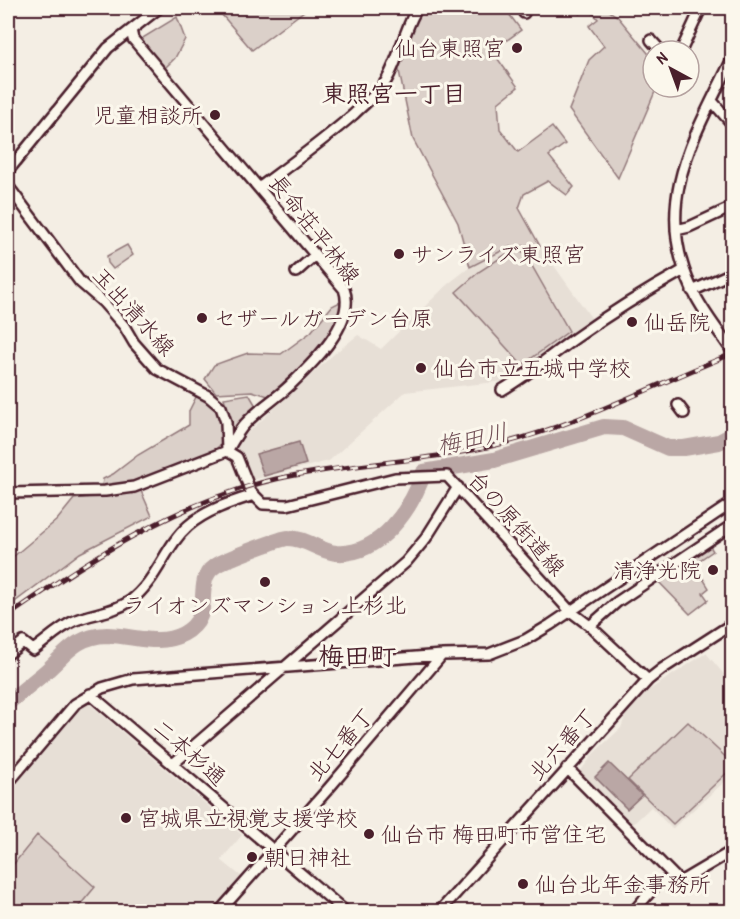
<svg xmlns="http://www.w3.org/2000/svg" width="740" height="919" font-family="'Patrick Hand','Klee One',sans-serif">
<style>
.built{fill:#e7dfd6}
.green{fill:#dbd0c9;stroke:#92787a;stroke-width:1.5}
.water{fill:#baa7a5;stroke:#8d7174;stroke-width:1.5}
.lines{fill:none;stroke-linecap:round;stroke-linejoin:round}
.river{stroke:#baa7a5;stroke-width:16}
.minor-casing{stroke:#4a1f2b;stroke-width:14}
.minor{stroke:#fbf7ec;stroke-width:9}
.rail-casing{stroke:#4a1f2b;stroke-width:5}
.rail{stroke:#fbf7ec;stroke-width:3;stroke-dasharray:9;stroke-linecap:butt}
.poi-dot{fill:#4a1f2b;stroke:#fbf7ec;stroke-width:2}
.labels{text-anchor:middle;dominant-baseline:central;stroke-width:6;stroke-linejoin:round;paint-order:stroke}
.poi-label{font-size:22px;fill:#4a1f2b;stroke:#fbf7ec;text-anchor:start}
.street-label{font-size:22px;fill:#4a1f2b;stroke:#fbf7ec}
.neighbourhood-label{font-size:24px;font-weight:bold;fill:#4a1f2b;stroke:#fbf7ec}
.water-label{font-size:24px;font-style:italic;fill:#714f56;stroke:#fbf7ec}
.quarter-label{font-size:26px;font-weight:bold;fill:#4a1f2b;stroke:#fbf7ec}
</style>
<rect width="100%" height="100%" fill="#f4eee4"/>
<filter id="ink" filterUnits="userSpaceOnUse"><feTurbulence type="fractalNoise" baseFrequency=".0167" numOctaves="2"/><feDisplacementMap in="SourceGraphic" scale="12" xChannelSelector="R" yChannelSelector="G"/><feConvolveMatrix kernelMatrix="1 2 1 2 8 2 1 2 1" color-interpolation-filters="sRGB"/></filter>
<g filter="url(#ink)">
<!-- built -->
<path class="built" d="M511 246H540L592 319 505 381 405 392 329 461 252 480 237 448 242 438 334 354 358 335 381 349 448 284 470 267Z
M706 653 732 684V775L672 829 651 807 631 826 579 773 594 753 621 728 625 716 649 690Z
M86 701 242 835 221 860 242 877 213 911 8 912V791L74 711Z"/>
<!-- green -->
<path class="green" d="M216 8H308L252 50Z
M427 8H516L509 14 521 30 492 51 518 87 498 103 500 129 518 152 552 127 565 144 549 156 574 187 567 195 548 181 524 194 519 208 540 246H511L470 267 458 223 413 139 398 66 405 37 416 18Z
M575 8H605L618 17 653 59V87H657L618 178 569 110 589 60 604 46 589 26 598 19 589 8 580 14Z
M177 17 185 39 175 58 164 69 144 45 141 39Z
M127 245 133 255 113 269 108 263 107 256Z
M511 251 524 252 569 331 522 365 456 292 480 271Z
M340 302 342 308C325 351 301 367 268 396L252 391 216 393 205 379 214 365 228 360 248 353 281 354 311 332 332 306Z
M249 394 256 406 233 430 224 398Z
M197 395C222 409 222 415 224 441L215 450 137 481 102 486 103 479 113 474 138 455 189 425V411Z
M141 491 152 516 80 553 8 607V561L57 520 74 499Z
M708 543 713 551 694 564 709 588 703 593 708 600 690 614 656 579Z
M688 722 732 763V768L673 824 628 780Z
M37 835 95 887 75 911H8V871Z"/>
<!-- water -->
<path class="water" d="M299 442 306 464 264 476 256 454Z
M609 763 642 795 627 809 595 777Z"/>
<g class="lines">
<!-- river -->
<path class="river" d="M8 703C19 693 31 684 43 674 65 656 74 636 107 635 133 635 158 647 183 634 220 614 187 579 220 563 228 559 281 538 288 538 306 538 319 551 336 553 380 556 412 508 424 472L494 460 604 427 623 428 668 448H684L719 442 732 435"/>
<defs>
<path id="minor" d="M524 8V13
M131 30 133 39 344 289C357 323 310 366 287 388 274 400 257 410 245 424 238 431 233 442 227 451
M651 40 661 51
M681 51 701 8
M732 59C695 136 651 202 692 289 702 311 719 331 732 351
M712 101 732 124
M8 171 108 48 159 8
M8 186 80 282 103 302 124 326 134 343 157 369 208 396 221 407 226 422 227 451
M259 188C291 164 324 140 354 114 365 103 378 94 386 81 399 59 403 34 415 12
M676 230 689 227 732 207
M296 272 315 255
M692 291 732 273
M502 390C528 375 550 356 574 339 609 314 646 291 684 270
M678 405 684 413
M8 493 105 491 134 487 227 451 237 457 251 492 263 504 287 505 395 478 447 476 570 611 590 626 648 680
M590 626 617 602 732 525
M8 654 23 642 33 650C46 641 59 628 74 621 91 613 113 613 130 601 157 581 165 546 188 526 206 510 232 502 254 495
M90 694 346 912
M173 764 406 562 426 538 458 487
M567 768 678 880
M8 783 75 704 102 688 133 679 442 655 489 654 525 640 550 625 732 503
M219 912 329 788 442 655
M439 912 648 680 662 669 732 624
M633 912 657 884 669 880H683L732 851"/>
</defs>
<!-- minor casing -->
<use href="#minor" class="minor-casing"/>
<!-- minor -->
<use href="#minor" class="minor"/>
<defs>
<path id="rail" d="M8 616C89 559 177 502 276 479 350 463 427 462 500 444 581 424 655 384 732 354"/>
</defs>
<!-- rail casing -->
<use href="#rail" class="rail-casing"/>
<!-- rail -->
<use href="#rail" class="rail"/>
</g>
</g>
<!-- markers -->
<g class="poi-dot">
<circle cx="517" cy="48" r="6"/>
<circle cx="215" cy="115" r="6"/>
<circle cx="399" cy="254" r="6"/>
<circle cx="202" cy="318" r="6"/>
<circle cx="632" cy="322" r="6"/>
<circle cx="421" cy="368" r="6"/>
<circle cx="713" cy="570" r="6"/>
<circle cx="265" cy="582" r="6"/>
<circle cx="126" cy="818" r="6"/>
<circle cx="369" cy="834" r="6"/>
<circle cx="252" cy="857" r="6"/>
<circle cx="523" cy="884" r="6"/>
</g>
<g class="labels">
<!-- poi labels -->
<g class="poi-label">
<text x="505" y="48" text-anchor="end">仙台東照宮</text>
<text x="203" y="115" text-anchor="end">児童相談所</text>
<text x="411" y="254">サンライズ東照宮</text>
<text x="214" y="318">セザールガーデン台原</text>
<text x="644" y="322">仙岳院</text>
<text x="433" y="368">仙台市立五城中学校</text>
<text x="701" y="570" text-anchor="end">清浄光院</text>
<text x="265" y="605" text-anchor="middle">ライオンズマンション上杉北</text>
<text x="138" y="818">宮城県立視覚支援学校</text>
<text x="381" y="834">仙台市 梅田町市営住宅</text>
<text x="264" y="857">朝日神社</text>
<text x="535" y="884">仙台北年金事務所</text>
</g>
<!-- street labels -->
<g class="street-label">
<text transform="translate(315 229) rotate(52)">長命荘平林線</text>
<text transform="translate(134 311) rotate(48)">玉出清水線</text>
<text transform="translate(517 523) rotate(48)">台の原街道線</text>
<text transform="translate(340 744) rotate(-49)">北七番丁</text>
<text transform="translate(562 744) rotate(-48)">北六番丁</text>
<text transform="translate(190 752) rotate(41)">二本杉通</text>
</g>
<!-- neighbourhood labels -->
<g class="neighbourhood-label">
<text x="394" y="93">東照宮一丁目</text>
</g>
<!-- water labels -->
<g class="water-label">
<text transform="translate(472 438) rotate(-12)">梅田川</text>
</g>
<!-- quarter labels -->
<g class="quarter-label">
<text x="357" y="655">梅田町</text>
</g>
</g>
<!-- margin -->
<rect width="740" height="919" fill="none" stroke="#fbf7ec" stroke-width="30"/>
<rect x="15" y="15" width="710" height="889" fill="none" stroke="#4a1f2b" stroke-width="2" filter="url(#ink)"/>
<!-- north arrow -->
<g transform="translate(671 69) rotate(319)"><circle r="28" fill="#fbf7ec" stroke="#b4a19f" stroke-width="1.5"/>
<path d="M0-4.5L10 22L0 15L-10 22Z" fill="#4a1f2b"/>
<text y="-9" font-size="16" font-weight="bold" text-anchor="middle" fill="#4a1f2b">N</text>
</g>
</svg>
